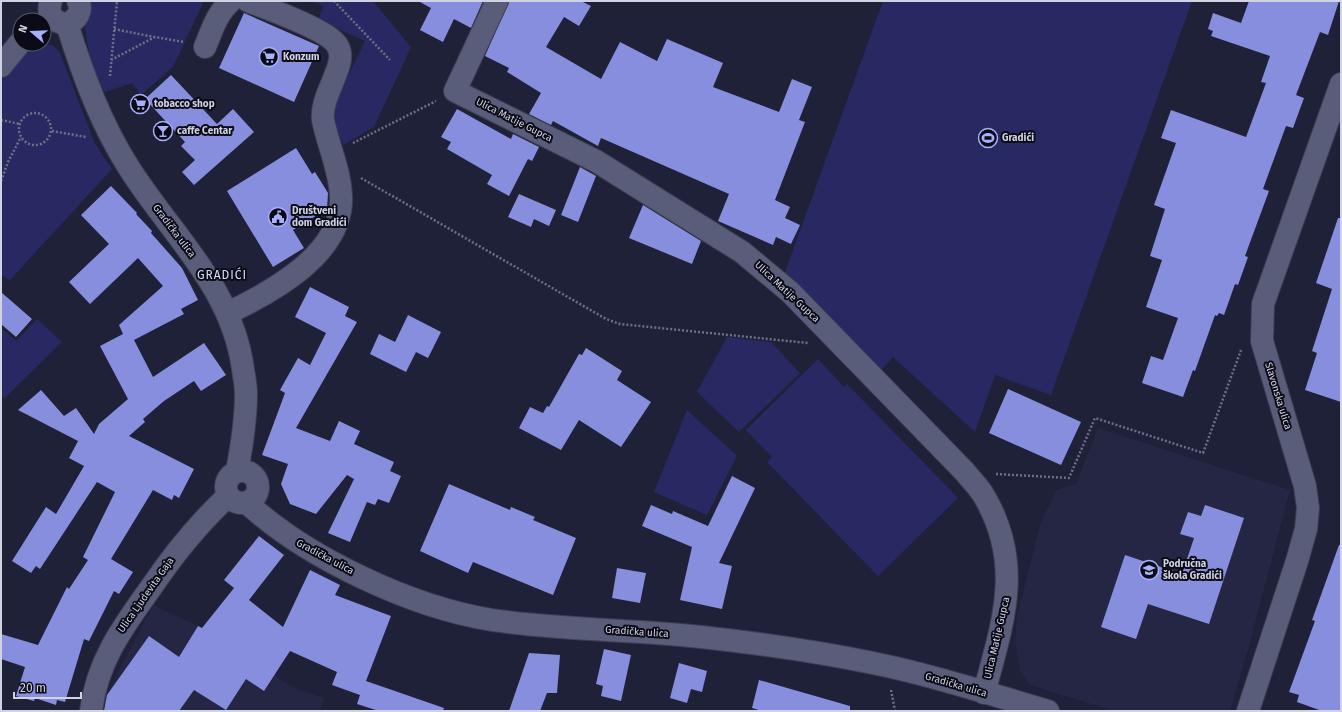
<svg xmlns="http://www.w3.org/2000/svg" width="1342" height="712" font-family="'Fira Sans',sans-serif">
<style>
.built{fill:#242644}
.green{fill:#282963}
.building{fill:#878edd}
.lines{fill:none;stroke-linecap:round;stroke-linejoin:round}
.minor-casing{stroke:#3d3e52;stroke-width:24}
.path{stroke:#6e7185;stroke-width:2.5;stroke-dasharray:2 2;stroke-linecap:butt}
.minor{stroke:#5a5d79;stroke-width:22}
.labels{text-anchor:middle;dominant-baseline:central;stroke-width:4;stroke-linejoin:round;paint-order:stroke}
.poi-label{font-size:10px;font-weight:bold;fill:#d0d3e3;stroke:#0a0b16;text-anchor:start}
.street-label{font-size:10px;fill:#d0d3e3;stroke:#0a0b16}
.quarter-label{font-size:12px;letter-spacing:1px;fill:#dbdffc;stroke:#0a0b16}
</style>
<rect width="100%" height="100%" fill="#1e2138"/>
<!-- built -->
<path class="built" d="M1098 428 1290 490 1250 642 1230 711H1114L1030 685 1020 672 1015 642 1017 616 1040 525 1056 490 1076 484Z
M153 605 198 626 294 688 324 698 320 711H103L104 699Z"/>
<!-- green -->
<path class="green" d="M83 1H204L173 67 141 95 132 83 105 92C89 72 84 26 83 1Z
M312 1H373L411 47 374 127 343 145 330 113 365 41 318 20 323 6Z
M883 1H1192L1051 395 995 375 975 432 893 357 881 370 784 275Z
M45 43 54 46 60 53 95 144 112 169 10 280 1 275V81L32 46Z
M37 319 62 342 5 398 1 396V328L16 341Z
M727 337 771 342 800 373 739 432 697 392Z
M818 359 844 387 847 384 958 498 878 576 767 462 772 457 746 430Z
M687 410 737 456 707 515 654 492Z"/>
<!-- building -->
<path class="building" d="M418 1H483L471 28 454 19 443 42 420 30 431 8Z
M509 1H581L591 6 579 26 564 17 546 47 601 79 620 42 657 61 667 39 723 63 713 87 779 112 792 79 812 87 799 120 805 122 775 200 790 207 785 218 800 225 791 244 776 237 773 245 718 221 729 194 601 138 598 146 553 121 551 125 529 114 541 93 507 72 509 68 485 56Z
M1249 1H1339L1328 35 1320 32 1296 95 1304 98 1293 128 1286 126 1263 189 1269 191 1245 256 1248 257 1238 285 1235 284 1224 315 1219 313 1217 316 1215 315 1195 371 1193 370 1183 397 1142 383 1151 356 1163 360 1178 318 1146 307 1162 260 1150 256 1165 209 1154 205 1176 143 1161 138 1171 110 1246 137 1266 83 1261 82 1270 56 1211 36 1213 31 1208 29 1213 13 1241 23Z
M244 13 319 46 294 102 219 68Z
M171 75 217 124 233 109 254 132 194 185 182 172 195 160 181 146 185 142 145 99Z
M457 109 511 139 513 134 539 147 532 161 528 159 509 196 487 184 492 175 447 149 451 142 441 137Z
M296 148 312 174 315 172 328 193 327 209 293 230 304 248 273 267 227 191Z
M580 167 596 176 578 222 561 215Z
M111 186 137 213 136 214 152 231 151 233 182 268 198 300 181 309 184 314 134 340 153 377 204 343 226 375 201 391 194 381 164 401 143 419 145 422 129 436 194 469 179 498 174 495 172 500 153 490 111 559 133 572 119 594 114 591 89 641 84 639 65 702 57 700 56 705 35 698 34 701 16 696 25 667 1 659V634L38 645 67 587 69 589 88 560 83 557 115 492 97 482 40 569 36 566 31 573 12 561 46 507 56 514 84 466 69 458 78 441 18 410 41 390 64 416 76 408 94 434 99 424 128 399 100 346 123 334 119 325 163 286 138 258 90 304 69 282 109 244 81 215Z
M519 194 556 210 549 226 534 219 531 227 508 217Z
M643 205 701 241 692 264 629 238Z
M1338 218H1341V402L1305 390 1317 353 1312 351 1332 289 1316 283Z
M310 287 349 307 345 316 357 322 296 428 330 441 339 421 360 431 354 444 394 462 390 471 401 476 389 503 378 499 375 505 367 502 350 542 328 533 354 479 347 475 316 514 290 504 281 484 288 464 262 455 285 393 280 390 298 358 310 365 326 333 295 317Z
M1 292 32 319 16 337 1 324Z
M408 315 441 332 428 358 416 352 406 372 370 354 379 334 395 342Z
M586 348 622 371 617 380 651 402 621 447 579 420 561 450 519 428 530 407 543 413 547 406 549 407 579 354 582 355Z
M1008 389 1081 422 1061 465 989 433Z
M732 476 755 488 719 563 732 566 722 609 680 600 692 547 642 526 651 505 672 514 673 511 708 526Z
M449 484 510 510 511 507 535 517 533 520 576 538 553 595 473 562 468 573 420 551Z
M1205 505 1244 518 1209 624 1148 604 1136 639 1101 627 1125 555 1182 574 1194 538 1180 534 1188 512 1201 516Z
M259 536 284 555 249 600 283 627 310 570 340 585 335 595 391 616 366 681 444 708 443 711H379L357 704 360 695 332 685 337 672 290 651 264 691 246 679 226 710 194 690 179 711H104L107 695 149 636 179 657 198 626 202 628 234 588 224 580Z
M1339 545H1341V711H1322L1297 702 1299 695 1289 692 1315 621 1312 620Z
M617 568 646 573 640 603 612 598Z
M604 649 631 655 621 701 601 696 603 686 596 684Z
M529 653 560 655 557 693H547L540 711H509Z
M679 663 707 671 702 692 691 689 687 703 670 698Z
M759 680 850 706V711H762L752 708Z"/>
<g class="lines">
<defs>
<path id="minor" d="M51 1C46 14 54 23 67 24 77 20 83 11 78 1
M497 1 455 91 596 161 742 252 790 292 965 472C971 480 979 487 984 496 1024 564 1003 622 984 693
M67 24C83 75 101 125 131 171 173 236 232 288 243 369 244 377 246 385 246 393 246 419 242 445 237 471
M205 47C212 30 217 13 231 1
M1 66 20 43
M228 313C272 292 344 253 341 196 340 170 328 145 323 120 321 104 331 88 336 73 340 64 343 54 337 45 328 30 266 8 248 1
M226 487a16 16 0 1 1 32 0a16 16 0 1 1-32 0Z
M247 503C307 558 411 607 492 620 564 631 638 629 710 638 764 644 819 652 873 663 932 675 990 694 1048 711
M91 711C97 662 122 628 150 589 173 555 198 524 228 496
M1248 711 1297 561 1306 529 1308 508 1305 486 1262 341 1263 304 1341 84"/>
</defs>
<!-- minor casing -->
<use href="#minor" class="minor-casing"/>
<!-- path -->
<path class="path" d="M334 1 390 60
M114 29 154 37
M111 60 155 37 184 42
M110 76 117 1
M19 129a16 16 0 1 1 32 0a16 16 0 1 1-32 0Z
M1 120 20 124
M52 131 86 137
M353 143 436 101
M361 178 606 319 620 324 808 343
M1 181 8 162 21 137
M996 474 1069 478 1095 418 1203 453 1241 350
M891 690 895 711"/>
<!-- minor -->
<use href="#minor" class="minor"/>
</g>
<!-- icons -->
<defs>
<symbol id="supermarket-ring" viewBox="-11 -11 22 22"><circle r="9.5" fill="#0a0b16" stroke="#a8b0fc" stroke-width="1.5"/><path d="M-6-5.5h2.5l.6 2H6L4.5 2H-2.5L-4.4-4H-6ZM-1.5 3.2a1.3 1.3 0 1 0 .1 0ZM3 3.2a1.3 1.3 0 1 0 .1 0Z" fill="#a8b0fc"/></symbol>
<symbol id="bar-ring" viewBox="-11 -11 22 22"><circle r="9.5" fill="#0a0b16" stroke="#a8b0fc" stroke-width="1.5"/><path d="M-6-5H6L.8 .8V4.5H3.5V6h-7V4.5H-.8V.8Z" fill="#a8b0fc"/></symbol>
<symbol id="stadium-ring" viewBox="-11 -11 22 22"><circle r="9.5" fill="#0a0b16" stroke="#a8b0fc" stroke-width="1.5"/><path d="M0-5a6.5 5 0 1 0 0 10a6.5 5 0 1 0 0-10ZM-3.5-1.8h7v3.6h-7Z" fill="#a8b0fc"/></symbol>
<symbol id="civic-ring" viewBox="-11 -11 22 22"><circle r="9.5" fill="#0a0b16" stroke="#a8b0fc" stroke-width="1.5"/><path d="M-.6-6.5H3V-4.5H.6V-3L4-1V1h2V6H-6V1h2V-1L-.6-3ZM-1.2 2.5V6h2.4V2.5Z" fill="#a8b0fc"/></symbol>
<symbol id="school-ring" viewBox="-11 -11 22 22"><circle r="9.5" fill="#0a0b16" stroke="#a8b0fc" stroke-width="1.5"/><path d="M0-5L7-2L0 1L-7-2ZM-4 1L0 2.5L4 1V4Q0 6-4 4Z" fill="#a8b0fc"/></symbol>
</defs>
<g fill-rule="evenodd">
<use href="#supermarket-ring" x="258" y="46" width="22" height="22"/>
<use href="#supermarket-ring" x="129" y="93" width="22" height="22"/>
<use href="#bar-ring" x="152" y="120" width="22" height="22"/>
<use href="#stadium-ring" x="977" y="127" width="22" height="22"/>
<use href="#civic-ring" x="267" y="206" width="22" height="22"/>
<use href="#school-ring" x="1138" y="559" width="22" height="22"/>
</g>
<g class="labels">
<!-- poi labels -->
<g class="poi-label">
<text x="283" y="57">Konzum</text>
<text x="154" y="104">tobacco shop</text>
<text x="177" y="131">caffe Centar</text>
<text x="1002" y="138">Gradići</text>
<text x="292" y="211">Društveni<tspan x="292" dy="12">dom Gradići</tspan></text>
<text x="1163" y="564">Područna<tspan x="1163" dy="12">škola Gradići</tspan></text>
</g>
<!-- street labels -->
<g class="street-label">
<text transform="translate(514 120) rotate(27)">Ulica Matije Gupca</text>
<text transform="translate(174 231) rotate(53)">Gradička ulica</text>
<text transform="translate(787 292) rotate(43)">Ulica Matije Gupca</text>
<text transform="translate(1278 396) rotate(73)">Slavonska ulica</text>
<text transform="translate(325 557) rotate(28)">Gradička ulica</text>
<text transform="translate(146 595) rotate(-55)">Ulica Ljudevita Gaja</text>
<text transform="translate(637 632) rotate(4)">Gradička ulica</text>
<text transform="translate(997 638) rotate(-77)">Ulica Matije Gupca</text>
<text transform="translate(956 685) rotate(16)">Gradička ulica</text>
</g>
<!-- quarter labels -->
<g class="quarter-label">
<text x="222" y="275">GRADIĆI</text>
</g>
</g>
<!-- border -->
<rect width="1342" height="712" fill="none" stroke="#d0d3e3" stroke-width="4"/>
<!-- north arrow -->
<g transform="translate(32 32) rotate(289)"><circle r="19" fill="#0a0b16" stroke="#595b68"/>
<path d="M0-3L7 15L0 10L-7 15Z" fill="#a8b0fc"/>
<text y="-6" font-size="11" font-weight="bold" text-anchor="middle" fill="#d0d3e3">N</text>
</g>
<!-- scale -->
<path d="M14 692v6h67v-6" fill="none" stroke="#d0d3e3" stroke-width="2"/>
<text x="20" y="692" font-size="12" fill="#d0d3e3" stroke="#0a0b16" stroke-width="3" paint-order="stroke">20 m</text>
</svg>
